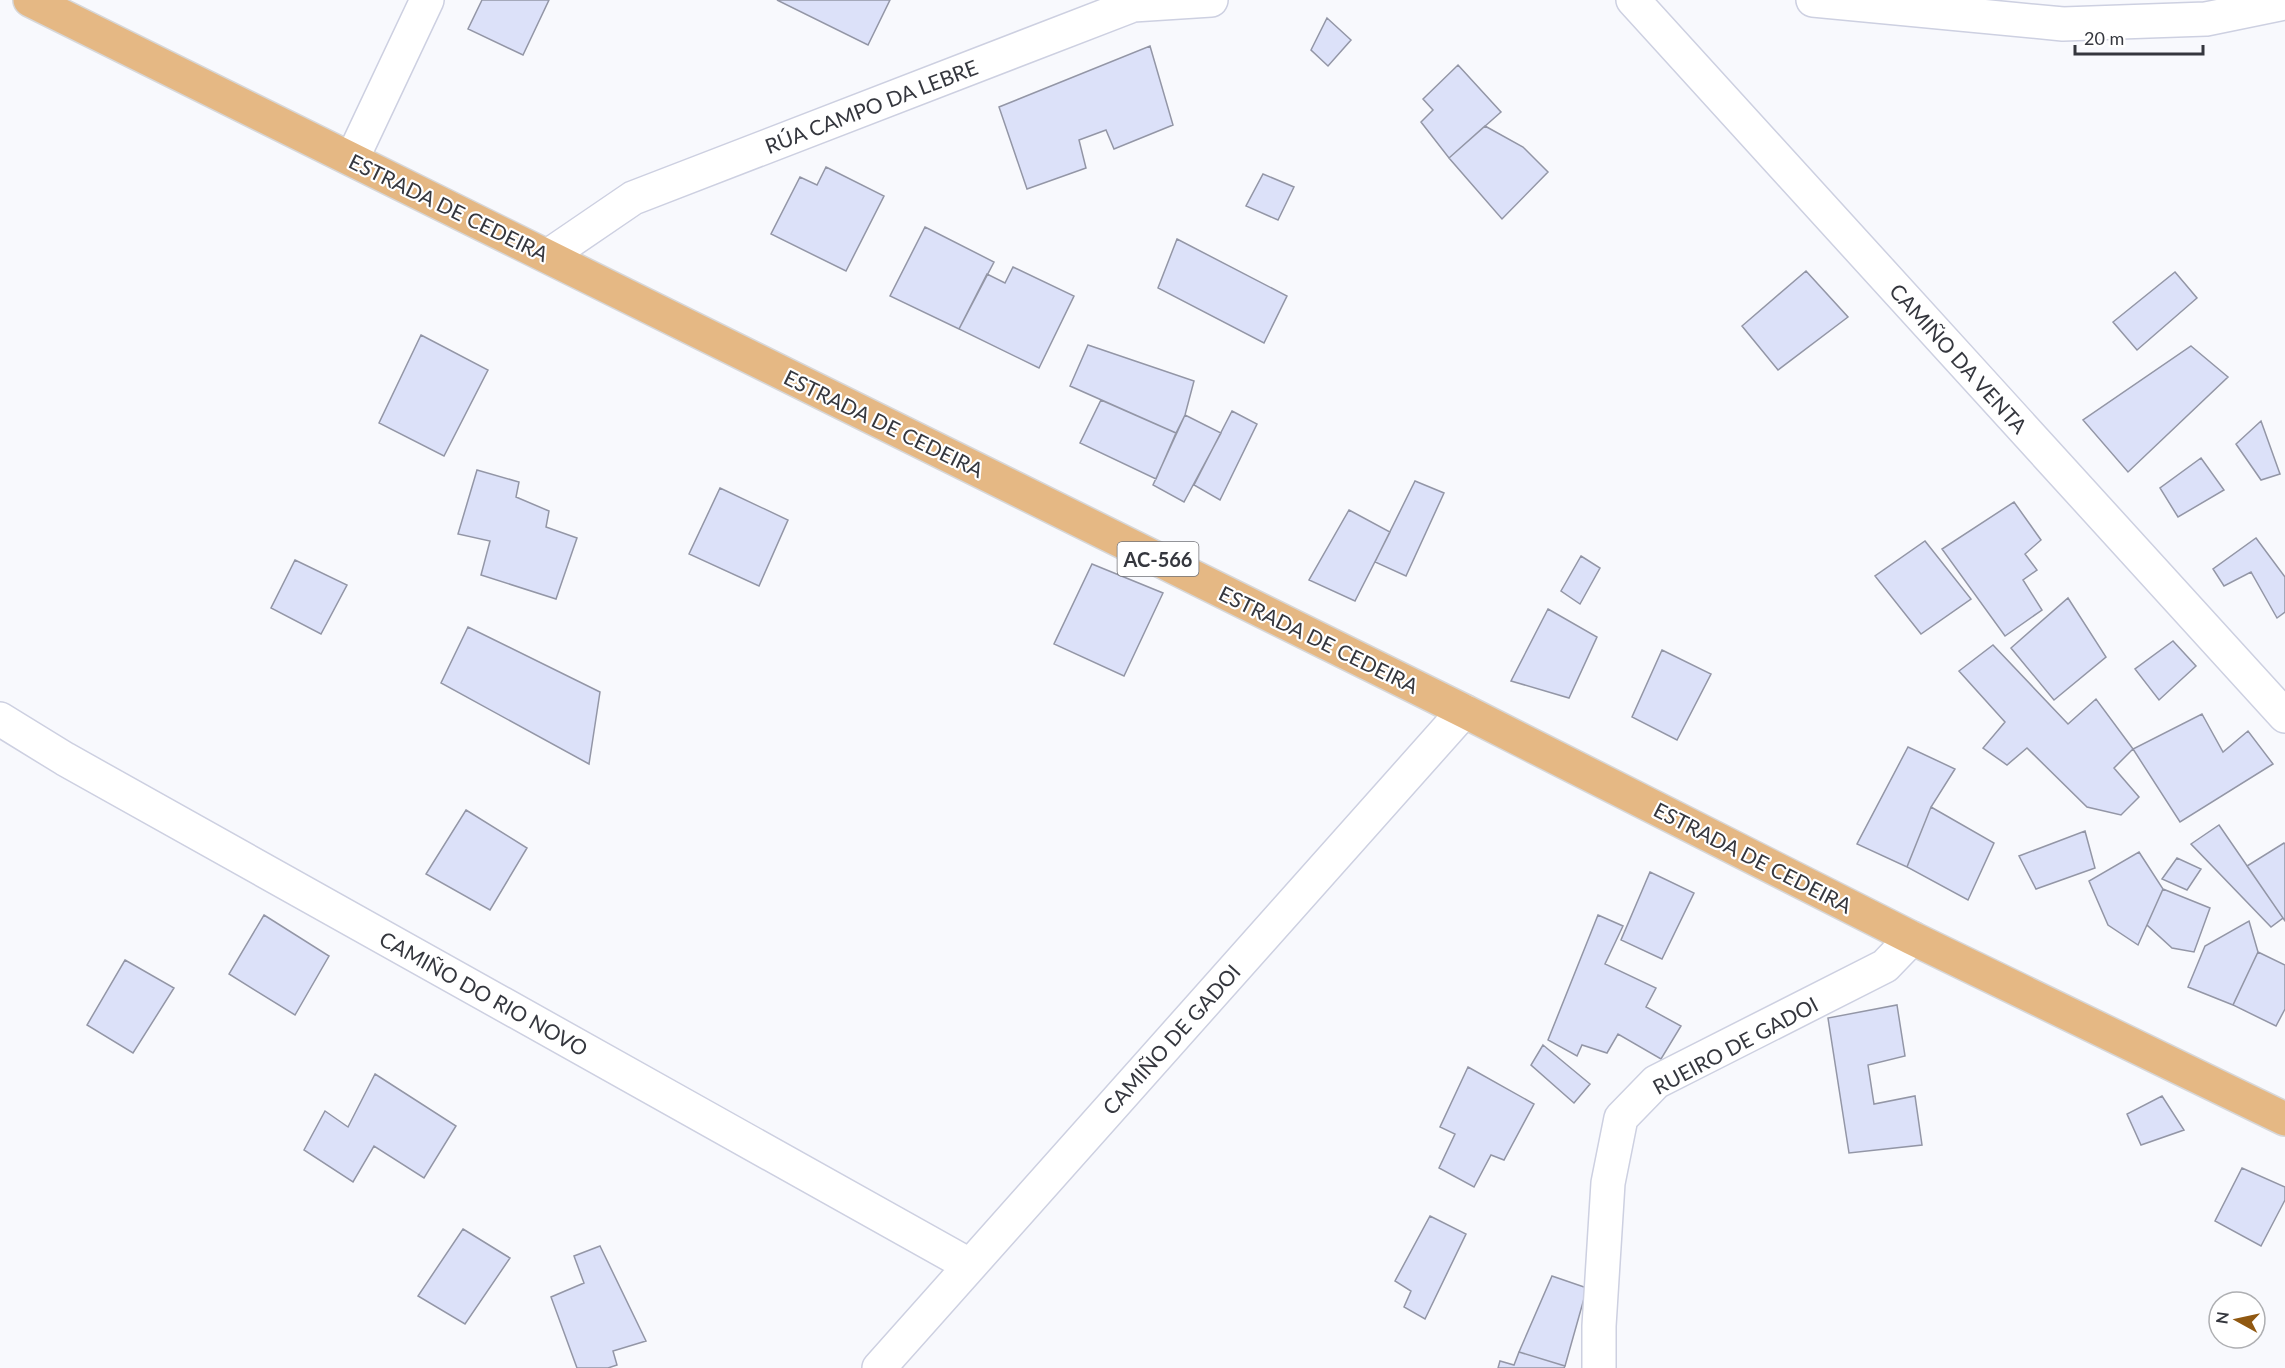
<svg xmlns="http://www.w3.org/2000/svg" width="2285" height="1368" font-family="Lato,sans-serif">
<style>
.building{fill:#dce1f9;stroke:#9396a6;stroke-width:1.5}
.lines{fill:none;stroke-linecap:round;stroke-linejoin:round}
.minor-casing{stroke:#cdd0e1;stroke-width:36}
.major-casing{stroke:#d7d7d8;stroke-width:36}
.minor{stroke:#fff;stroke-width:33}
.major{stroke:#e5b884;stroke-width:33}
.labels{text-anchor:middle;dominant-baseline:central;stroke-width:4.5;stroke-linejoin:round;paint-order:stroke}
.shield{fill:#fff;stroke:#727378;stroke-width:1.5}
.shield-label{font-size:20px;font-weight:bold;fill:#35373e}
.street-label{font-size:21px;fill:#35373e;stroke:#fff}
</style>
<rect width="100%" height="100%" fill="#f8f9fd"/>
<!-- building -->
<path class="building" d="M482 0H549L523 55 468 29Z
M777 0H890L868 45Z
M1327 18 1351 40 1328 66 1311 50Z
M1150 46 1173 125 1114 149 1106 130 1079 140 1086 168 1027 189 999 107Z
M1458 65 1501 112 1449 158 1421 122 1433 110 1423 99Z
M1485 126 1523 147 1548 172 1502 219 1449 158Z
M826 167 884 196 846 271 771 234 800 177 817 185Z
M1263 174 1294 187 1278 220 1246 206Z
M925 227 994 262 959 329 890 296Z
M1177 239 1287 296 1264 343 1158 288Z
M1013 267 1074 296 1039 368 959 329 987 274 1005 283Z
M1806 271 1848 317 1778 370 1742 326Z
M2175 272 2197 298 2137 350 2113 322Z
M421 335 488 370 444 456 379 423Z
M1088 345 1194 381 1185 415 1176 433 1070 386Z
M2191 346 2228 377 2128 472 2083 420Z
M1101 400 1176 433 1156 479 1080 443Z
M1232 411 1257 424 1220 500 1194 485Z
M1185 415 1221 433 1184 502 1153 485Z
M2261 421 2280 474 2261 480 2236 444Z
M2201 458 2224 490 2178 517 2160 488Z
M477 470 519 482 516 497 549 511 546 527 577 538 556 599 481 575 490 541 458 534Z
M1415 481 1444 493 1406 576 1375 562Z
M720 488 788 520 759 586 689 554Z
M2014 502 2041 540 2025 554 2037 570 2023 580 2042 610 2005 636 1942 549Z
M1349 510 1390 532 1355 601 1309 580Z
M2256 538 2285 577V612L2277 618 2251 572 2224 586 2213 569Z
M1925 541 1971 599 1921 634 1875 576Z
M1581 556 1600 568 1580 604 1561 591Z
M295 560 347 585 321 634 271 608Z
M1092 564 1163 593 1124 676 1054 644Z
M2068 598 2106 657 2054 700 2011 648Z
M1548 609 1597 637 1569 698 1511 681Z
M468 627 600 692 589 764 441 683Z
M2173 641 2196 666 2159 700 2135 669Z
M1993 645 2068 724 2096 699 2133 749 2114 768 2139 797 2121 815 2087 807 2027 748 2007 765 1983 748 2005 722 1959 671Z
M1662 650 1711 674 1677 740 1632 717Z
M2202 714 2223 752 2248 731 2273 764 2180 822 2133 749Z
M1908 747 1955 769 1931 807 1907 867 1857 844Z
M1931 807 1994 843 1968 900 1907 867Z
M466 810 527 848 490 910 426 874Z
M2219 825 2283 918 2271 927 2191 844Z
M2085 831 2095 868 2036 889 2019 856Z
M2284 843 2285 844V921L2247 866Z
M2139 852 2163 889 2138 945 2108 925 2089 881Z
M2177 858 2201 869 2187 890 2162 879Z
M1650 872 1694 893 1662 959 1621 940Z
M2163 889 2210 908 2194 952 2172 948 2147 925Z
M264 915 329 956 295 1015 229 974Z
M1598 915 1623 926 1605 964 1656 988 1646 1007 1681 1026 1661 1059 1618 1034 1607 1053 1582 1045 1577 1056 1548 1040Z
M2249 921 2258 952 2233 1005 2188 987 2205 946Z
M2258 952 2285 965V1009L2276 1026 2233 1005Z
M125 960 174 988 133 1053 87 1025Z
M1897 1005 1905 1056 1868 1065 1874 1104 1915 1096 1922 1145 1849 1153 1828 1018Z
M1543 1045 1590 1084 1574 1103 1531 1065Z
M1468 1067 1534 1104 1504 1160 1491 1155 1474 1187 1439 1168 1455 1134 1440 1127Z
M375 1074 456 1126 424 1178 374 1146 353 1182 304 1150 325 1111 348 1127Z
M2162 1096 2184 1130 2141 1145 2127 1114Z
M2242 1168 2285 1187V1200L2261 1246 2215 1221Z
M1430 1216 1466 1234 1425 1319 1404 1307 1411 1291 1395 1281Z
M463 1229 510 1258 465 1324 418 1296Z
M600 1246 646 1341 613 1351 617 1365 608 1368H577L551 1297 584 1283 574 1256Z
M1552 1276 1587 1288 1565 1366 1519 1352Z
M1519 1352 1565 1366 1564 1368H1498L1500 1361 1514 1365Z"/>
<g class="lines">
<defs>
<path id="minor" d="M1633 0 2285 716
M1813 0 2063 24 2206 19 2285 3
M352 159 427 0
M548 256 633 198 1133 5 1211 0
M0 719 65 759 969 1265
M879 1368 1464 711
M1599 1368V1326L1608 1183 1621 1118 1656 1082 1885 966 1912 938"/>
<path id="major" d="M30 0 1464 711 1912 938 2285 1119"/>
</defs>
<!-- minor casing -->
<use href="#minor" class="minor-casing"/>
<!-- major casing -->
<use href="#major" class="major-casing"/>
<!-- minor -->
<use href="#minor" class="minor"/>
<!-- major -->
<use href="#major" class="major"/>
</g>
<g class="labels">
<!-- shield labels -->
<rect class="shield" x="1117.5" y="542" width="81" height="34" rx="4.5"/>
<g class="shield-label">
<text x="1158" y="559">AC-566</text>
</g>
<!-- street labels -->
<g class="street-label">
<text transform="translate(871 106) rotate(-21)">RÚA CAMPO DA LEBRE</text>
<text transform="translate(449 207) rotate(26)">ESTRADA DE CEDEIRA</text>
<text transform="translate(1959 358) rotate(48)">CAMIÑO DA VENTA</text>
<text transform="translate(884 423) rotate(26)">ESTRADA DE CEDEIRA</text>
<text transform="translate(1319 639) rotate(26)">ESTRADA DE CEDEIRA</text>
<text transform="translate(1753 857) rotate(27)">ESTRADA DE CEDEIRA</text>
<text transform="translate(484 993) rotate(29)">CAMIÑO DO RIO NOVO</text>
<text transform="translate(1171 1039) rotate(-48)">CAMIÑO DE GADOI</text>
<text transform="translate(1735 1045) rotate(-28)">RUEIRO DE GADOI</text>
</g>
</g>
<!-- north arrow -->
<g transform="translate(2237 1320) rotate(278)"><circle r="28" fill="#ffffff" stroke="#aeafb2" stroke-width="1.5"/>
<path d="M0-4.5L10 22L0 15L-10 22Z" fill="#905811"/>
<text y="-9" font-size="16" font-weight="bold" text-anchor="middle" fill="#35373e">N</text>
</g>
<!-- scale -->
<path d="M2075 45v9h128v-9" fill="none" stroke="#35373e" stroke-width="3"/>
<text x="2084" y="45" font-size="18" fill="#35373e" stroke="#ffffff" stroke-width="4.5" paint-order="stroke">20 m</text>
</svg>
